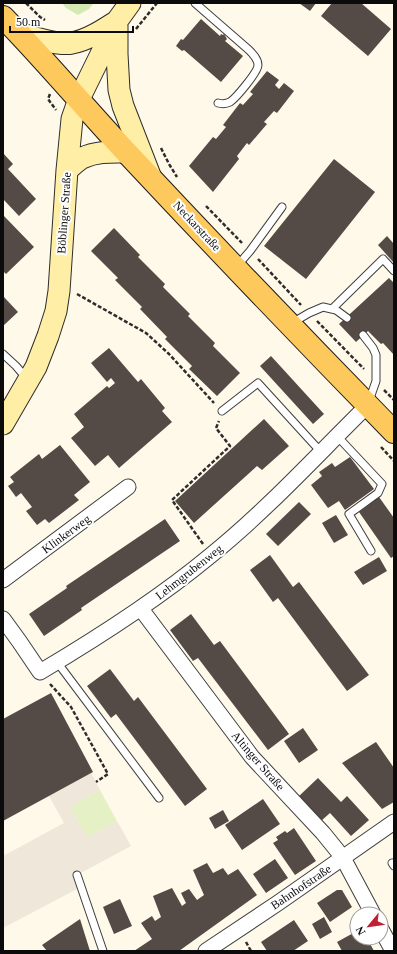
<svg xmlns="http://www.w3.org/2000/svg" width="397" height="954" font-family="'Times New Roman',serif">
<style>
.green{fill:#d4eab3}
.pitch{fill:#e5f1c5}
.plaza{fill:#eee7da}
.building{fill:#544b47}
.lines{fill:none;stroke-linecap:round;stroke-linejoin:round}
.service-casing{stroke:#3e3e3e;stroke-width:9}
.minor-casing{stroke:#3e3e3e;stroke-width:17}
.secondary-casing{stroke:#2d2d2d;stroke-width:23}
.primary-casing{stroke:#1c1c1c;stroke-width:24}
.path{stroke:#2d2d2d;stroke-width:2.5;stroke-dasharray:4 2;stroke-linecap:butt}
.service{stroke:#fff;stroke-width:7}
.minor{stroke:#fff;stroke-width:15}
.secondary{stroke:#ffeea5;stroke-width:21}
.primary{stroke:#fdc95c;stroke-width:22}
.labels{text-anchor:middle;dominant-baseline:central;stroke-width:4;stroke-linejoin:round;paint-order:stroke}
.street-label{font-size:12px;fill:#0b0b0b;stroke:#fff}
</style>
<rect width="100%" height="100%" fill="#fff9ea"/>
<!-- green -->
<path class="green" d="M62 3H94L89 9 78 15 66 8Z"/>
<!-- pitch -->
<path class="pitch" d="M100 790 117 821 87 837 70 807Z"/>
<!-- plaza -->
<path class="plaza" d="M91 773 100 790 70 807 87 837 117 821 131 846 77 875V889L3 928V856L64 823 49 796Z"/>
<!-- building -->
<path class="building" d="M299 3H316L310 11Z
M332 3H361L391 29 368 56 321 16Z
M201 19 220 36 221 34 223 35 224 34 227 39 225 41 243 56 221 82 184 50 182 51 176 46 181 39 183 40Z
M267 71 279 80 275 85 279 89 284 83 294 91 277 113 274 111 264 122 267 124 249 145 247 143 237 156 239 159 213 192 189 166 213 137 216 139 226 127 223 125 240 103 243 105 253 94 250 92Z
M3 153 13 164 8 169 36 199 19 216 3 199Z
M334 159 375 192 306 279 264 246Z
M4 216 34 247 6 274 3 271V218Z
M114 228 140 255 138 257 165 284 163 287 190 314 188 316 215 343 213 346 240 373 217 396 189 369 192 366 165 339 167 337 140 309 142 307 115 280 118 278 91 251Z
M387 236 394 244V263L378 245Z
M389 278 394 283V355L383 343 381 344 368 331 356 342 339 324Z
M3 296 18 312 3 326Z
M109 348 138 382 141 379 165 408 162 411 172 422 119 468 108 455 95 466 71 438 84 427 74 414 107 386 109 388 115 383 111 378 107 382 91 363Z
M271 356 324 414 313 424 260 366Z
M264 419 289 446 262 470 257 466 194 523 175 501Z
M60 445 90 482 74 495 79 500 49 523 45 519 37 525 26 511 32 507 21 493 16 497 8 486 14 482 10 477 39 454 42 459Z
M350 457 374 489 345 510 339 501 328 508 311 485 322 476 319 472 332 463 335 467Z
M379 497 394 518V556L391 558 359 512Z
M299 502 311 514 278 546 266 534Z
M336 515 348 535 334 543 322 523Z
M165 519 180 541 81 608 82 610 44 636 29 614 67 588 66 586Z
M270 555 293 587 299 582 369 675 347 691 278 598 273 602 250 570Z
M379 557 387 571 363 585 354 572Z
M191 614 214 645 220 641 289 734 268 750 198 658 193 661 170 630Z
M110 669 134 701 138 697 207 789 185 806 116 714 111 718 87 686Z
M51 693 93 772 3 821V719Z
M303 728 318 750 299 763 284 741Z
M376 742 394 768V802L382 809 342 763Z
M318 778 341 802 347 796 369 820 351 836 330 813 321 821 298 797Z
M263 799 280 824 242 850 225 825Z
M223 810 229 821 215 829 209 818Z
M294 828 316 861 295 875 273 843 278 840 276 837 285 831 287 833Z
M275 859 288 878 266 893 253 874Z
M207 863 213 873 223 868 228 875 238 869 257 895 179 951H134L152 939 141 923 152 916 155 921 161 917 153 896 172 888 182 906 186 903 181 893 189 889 197 900 204 895 193 870Z
M337 890H342L352 907 330 922 317 903Z
M120 899 132 926 114 934 103 907Z
M324 917 332 932 320 939 312 924Z
M80 919 90 951H47L42 945Z
M294 920 308 941 293 951H267L261 942Z
M357 931V938H367L374 951H342L337 942Z"/>
<g class="lines">
<defs>
<path id="service" d="M195 3 249 50C253 54 258 59 258 65 258 72 236 98 230 102 226 104 222 104 218 103
M237 266 250 251 282 207
M332 309 383 259 394 271
M292 323 309 313 323 307 336 310 347 318
M363 335 373 348 376 355V381L369 401
M3 354 16 366 27 379
M222 411 258 383 321 452
M337 436 382 484 378 493 349 514 371 551
M57 662 159 798
M392 863 394 866
M77 875 103 951"/>
<path id="minor" d="M3 580 128 487
M141 609 252 757 323 833 336 849 343 858 373 914
M3 619 19 641 40 672C99 637 157 600 210 556 267 510 316 456 368 405
M381 929 393 951
M206 951 278 903 394 822"/>
<path id="secondary" d="M117 26V54L119 90 123 106 151 178
M19 33C32 37 59 46 72 43 88 40 103 30 117 21
M67 170C72 166 77 161 82 158 97 151 112 152 127 152
M3 424 36 367 48 336 56 311 59 291 67 170 72 119 79 99 107 42 117 21 130 3"/>
<path id="primary" d="M3 17C46 61 85 108 127 153 215 247 304 340 394 432"/>
</defs>
<!-- service casing -->
<use href="#service" class="service-casing"/>
<!-- minor casing -->
<use href="#minor" class="minor-casing"/>
<!-- secondary casing -->
<use href="#secondary" class="secondary-casing"/>
<!-- primary casing -->
<use href="#primary" class="primary-casing"/>
<!-- path -->
<path class="path" d="M26 3 40 17 45 20
M136 29 157 3
M50 94 48 99 56 110
M161 148 169 164 177 177
M206 206 242 243
M258 259 301 305
M77 294 146 333 169 354 214 403
M317 321 364 369
M384 390 394 400
M381 447 394 461
M203 544 172 500 230 446 216 428 219 421
M50 684 71 707 108 774 96 782
M246 942 251 951"/>
<!-- service -->
<use href="#service" class="service"/>
<!-- minor -->
<use href="#minor" class="minor"/>
<!-- secondary -->
<use href="#secondary" class="secondary"/>
<!-- primary -->
<use href="#primary" class="primary"/>
</g>
<g class="labels">
<!-- street labels -->
<g class="street-label">
<text transform="translate(64 213) rotate(-86)">Böblinger Straße</text>
<text transform="translate(197 226) rotate(47)">Neckarstraße</text>
<text transform="translate(66 534) rotate(-36)">Klinkerweg</text>
<text transform="translate(189 572) rotate(-38)">Lehmgrubenweg</text>
<text transform="translate(258 761) rotate(49)">Altinger Straße</text>
<text transform="translate(301 887) rotate(-34)">Bahnhofstraße</text>
</g>
</g>
<!-- border -->
<rect width="397" height="954" fill="none" stroke="#0b0b0b" stroke-width="8"/>
<!-- north arrow -->
<g transform="translate(369 926) rotate(241)"><circle r="19" fill="#ffffff" stroke="#9d9d9d"/>
<path d="M0-3L7 15L0 10L-7 15Z" fill="#bf2034"/>
<text y="-6" font-size="11" font-weight="bold" text-anchor="middle" fill="#0b0b0b">N</text>
</g>
<!-- scale -->
<path d="M10 26v6h123v-6" fill="none" stroke="#0b0b0b" stroke-width="2"/>
<text x="16" y="26" font-size="12" fill="#0b0b0b" stroke="#ffffff" stroke-width="3" paint-order="stroke">50 m</text>
</svg>
